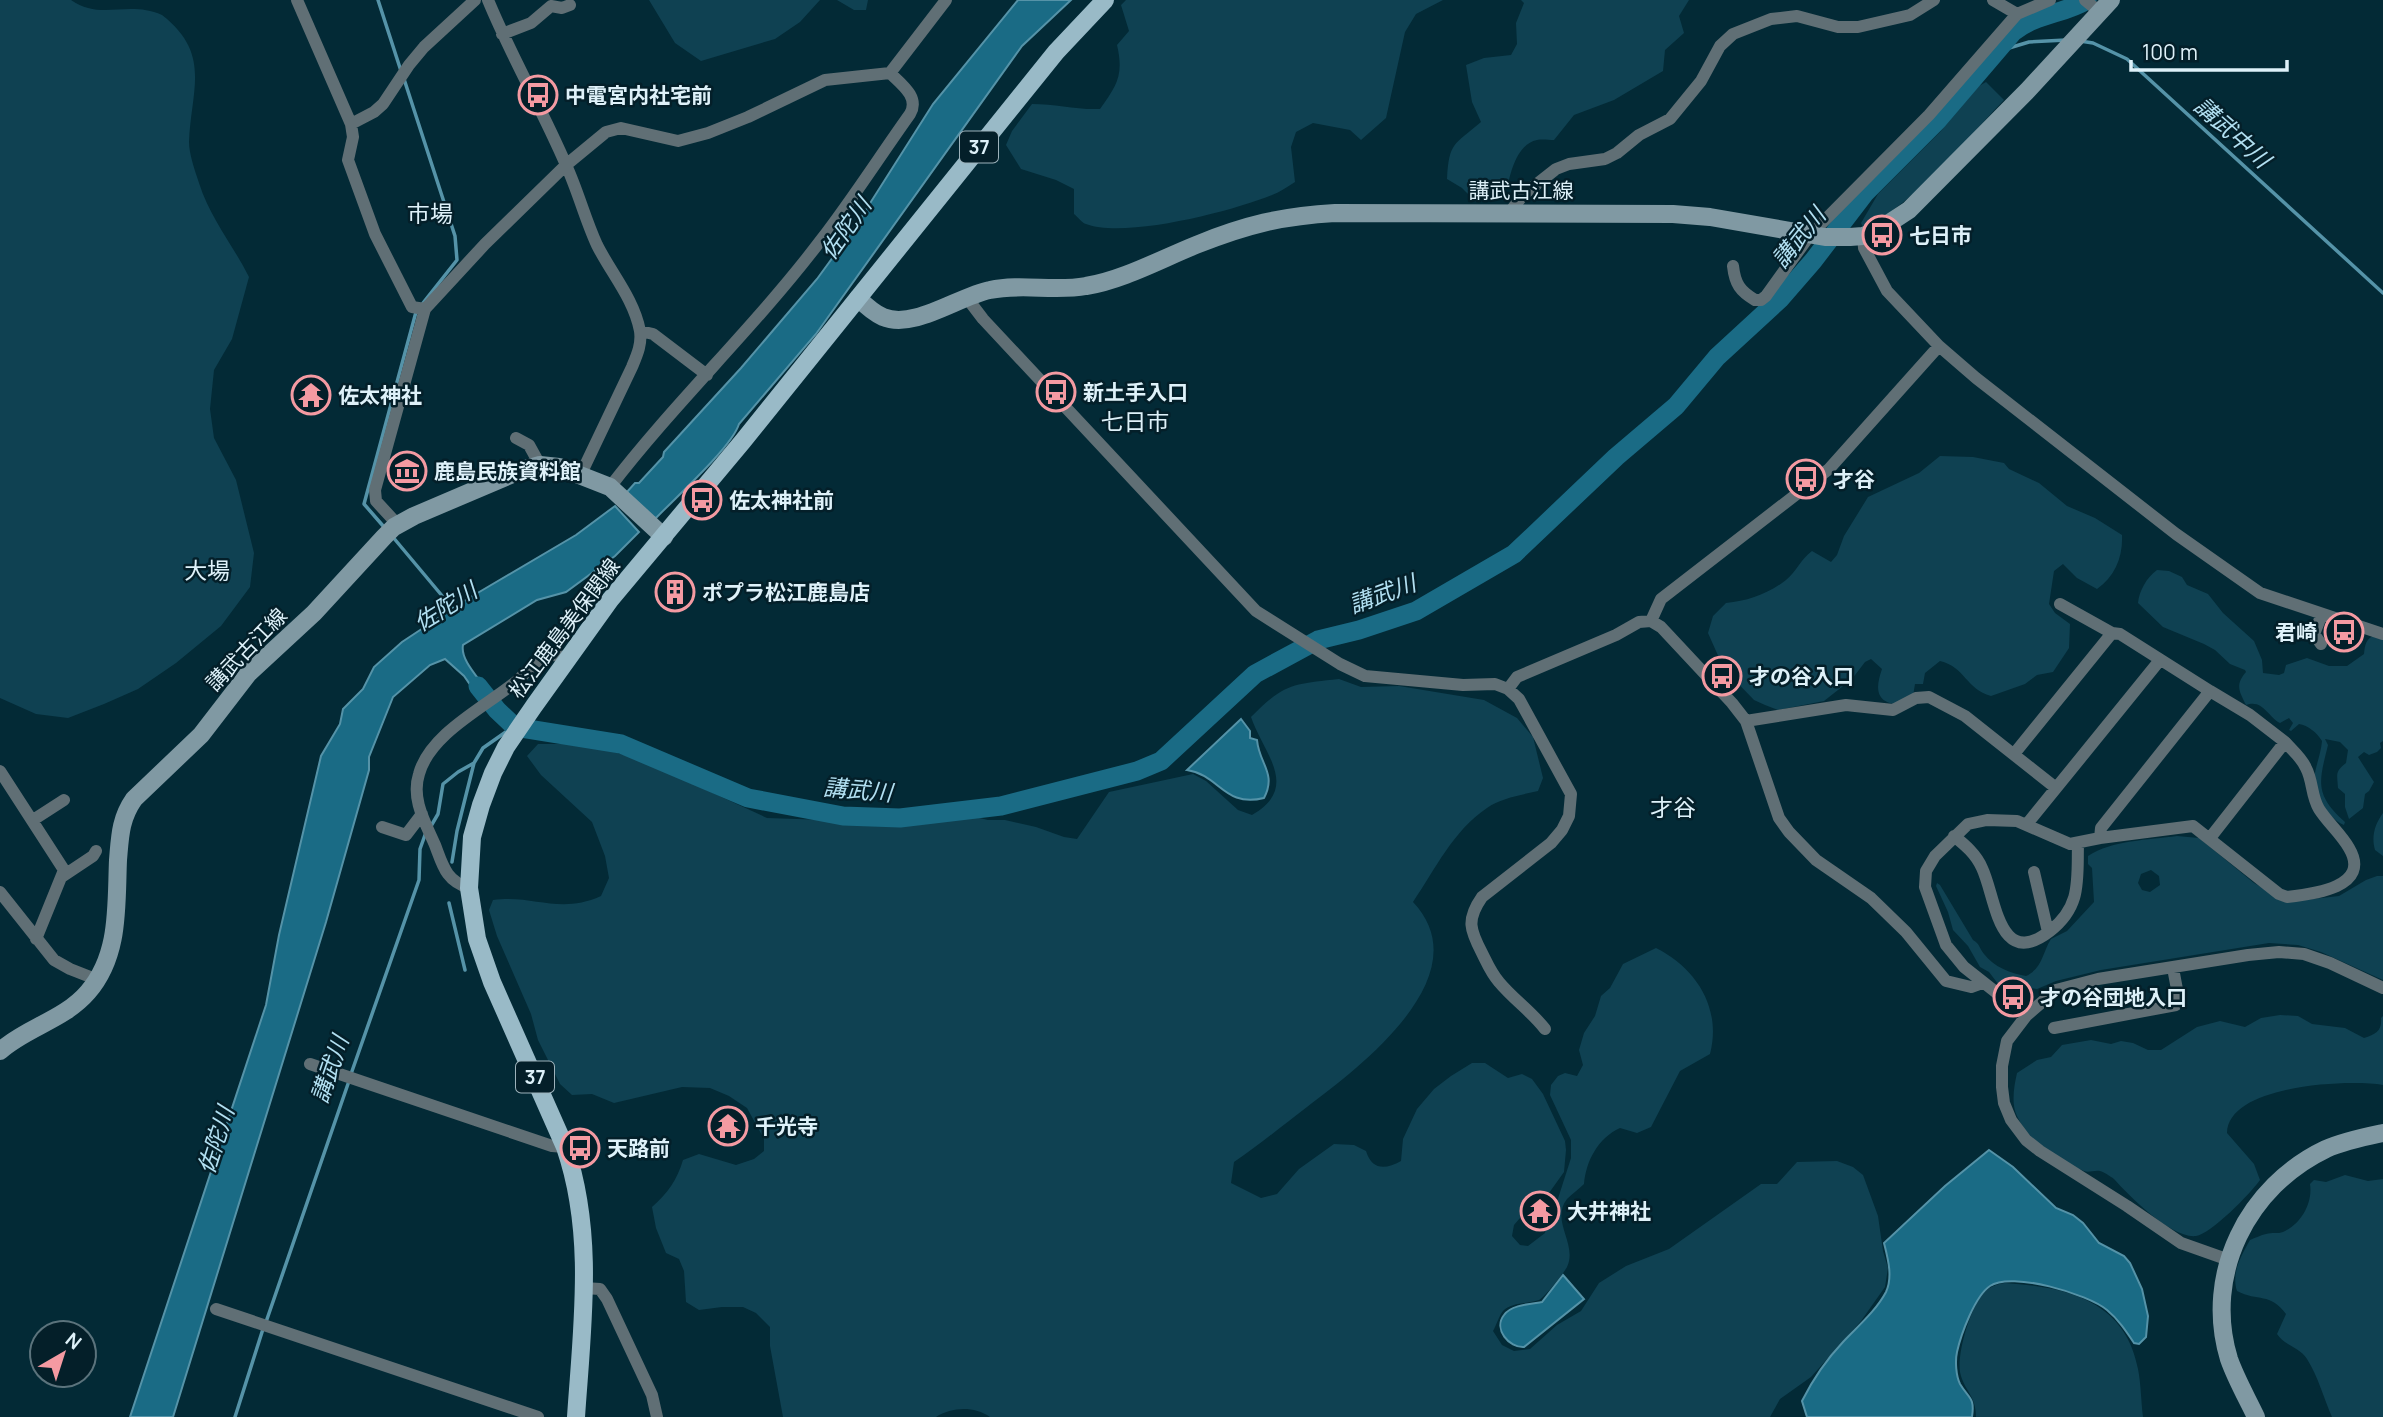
<svg xmlns="http://www.w3.org/2000/svg" width="2383" height="1417" font-family="Manrope,'Noto Sans JP',sans-serif">
<style>
.green{fill:#0f4152;fill-rule:evenodd}
.water{fill:#1a6b85;stroke:#5593a8;stroke-width:2}
.lines{fill:none;stroke-linecap:round;stroke-linejoin:round}
.stream{stroke:#5593a8;stroke-width:3.5}
.river{stroke:#1a6b85;stroke-width:19}
.minor{stroke:#606f75;stroke-width:12}
.secondary{stroke:#8099a3;stroke-width:18}
.primary{stroke:#99bac7;stroke-width:18}
.labels{text-anchor:middle;dominant-baseline:central;stroke-width:5;stroke-linejoin:round;paint-order:stroke}
.shield{fill:#041f29;stroke:#9db2bb;stroke-width:2}
.shield-label{font-size:19px;font-weight:bold;fill:#def1f9}
.poi-label{font-size:21px;font-weight:bold;fill:#def1f9;stroke:#041f29;text-anchor:start}
.street-label{font-size:21px;fill:#def1f9;stroke:#041f29}
.water-label{font-size:23px;font-style:italic;fill:#b2e0f2;stroke:#041f29}
.neighbourhood-label{font-size:23px;fill:#def1f9;stroke:#041f29}
</style>
<rect width="100%" height="100%" fill="#032a36"/>
<!-- green -->
<path class="green" d="M0 0H71C100 21 128 0 162 15 212 54 191 90 189 142 189 154 195 171 199 183 210 218 233 245 249 277L232 339 214 370 210 409 214 438 236 480 254 553 250 587 221 626 176 663 138 689 104 704 68 718 36 714 0 698Z
M649 0H820L800 22 775 39 701 61 675 43Z
M837 0H868L866 10H854Z
M1126 0H1443L1416 14 1405 32 1386 118 1361 140 1350 130 1313 123 1296 132 1291 147 1295 182C1287 187 1280 192 1272 195 1233 211 1125 239 1086 224 1082 223 1078 217 1074 214V189L1056 180 1021 169 1006 145 1012 131 1032 104C1055 104 1077 110 1100 109 1117 85 1124 75 1117 45L1129 31 1121 5Z
M1521 0H1689L1679 16 1684 33 1665 50 1663 71 1614 100 1574 115 1554 140C1549 140 1542 139 1537 140 1517 144 1510 173 1507 190L1491 199 1476 202 1462 188 1447 179C1449 142 1454 145 1481 122L1472 102 1466 65 1484 58 1511 55 1517 44 1516 23 1524 3Z
M1986 82 2004 100C1970 135 1907 212 1863 227L1861 223 1878 194 1940 132 1979 86Z
M1940 456 1973 457 2004 463 2009 469 2039 483 2067 506 2095 518 2122 535C2123 557 2115 576 2097 589L2077 578 2063 564 2054 571 2049 604 2055 613 2070 624 2069 648 2053 672 2037 675 2025 684 1991 696C1966 689 1965 667 1940 661L1925 673 1923 684H1915L1913 696 1905 705C1879 705 1873 694 1882 669L1871 659 1865 662 1852 679 1824 701 1778 710 1765 705 1754 700 1724 669 1708 633 1713 616 1726 603C1748 601 1768 594 1786 580 1796 572 1801 559 1812 551L1831 562 1837 555 1844 536 1868 497 1919 473Z
M2157 570 2169 571 2182 577 2187 585 2208 594 2223 613 2254 641 2262 660 2263 673 2279 675 2284 673 2286 665 2307 658 2329 666H2347L2364 654C2365 644 2366 638 2376 635L2383 639V741L2380 743 2381 748 2377 752 2369 755 2364 752 2358 757 2374 782 2369 791 2365 794 2363 808 2349 819 2345 807V794L2338 788C2337 773 2335 772 2346 763L2348 750 2340 742 2325 739 2328 745C2319 782 2314 794 2345 822L2344 825C2330 820 2314 795 2314 780 2315 767 2321 754 2322 741 2317 733 2308 725 2299 724L2291 731 2289 730 2293 723 2289 718 2280 723C2268 717 2263 699 2246 705 2239 691 2235 685 2246 672L2245 670 2230 664 2215 650 2204 644 2163 627 2138 603C2139 591 2147 577 2157 570Z
M1339 679 1361 687 1399 686 1484 700 1517 718 1533 737 1543 778 1538 791C1521 795 1501 798 1487 808 1453 831 1436 868 1413 902 1482 975 1360 1067 1307 1107 1282 1126 1259 1145 1234 1162L1231 1183 1261 1198 1277 1194 1299 1169 1334 1144 1354 1145 1366 1151C1372 1170 1385 1170 1401 1161L1403 1139 1417 1109 1434 1089 1451 1076 1472 1063H1485L1508 1078 1522 1074 1532 1079 1543 1094 1565 1141 1566 1150 1564 1172 1549 1193 1537 1198 1514 1225 1512 1236 1520 1245 1528 1246 1545 1233 1546 1223 1554 1211 1571 1158V1140L1550 1095 1551 1085 1558 1076 1565 1073 1577 1076 1583 1065 1579 1050 1584 1033 1595 1016 1601 996 1610 988 1623 964 1656 948C1696 968 1722 1008 1710 1054L1680 1071 1651 1127 1637 1133 1620 1128C1598 1138 1586 1161 1584 1184 1579 1189 1572 1194 1567 1199 1550 1221 1578 1244 1567 1267 1564 1273 1544 1298 1539 1300 1528 1304 1511 1302 1503 1311 1499 1316 1496 1326 1493 1331L1502 1345 1514 1351 1530 1349 1557 1325 1581 1311 1599 1283 1626 1266 1669 1249 1761 1184H1777L1797 1162 1837 1161 1853 1167 1863 1175 1878 1216 1883 1251 1888 1268 1885 1287 1861 1321 1811 1377 1780 1399 1770 1417H990C974 1406 952 1407 936 1417H783L770 1346V1327L756 1313 743 1307H722L699 1310 686 1302 684 1271 679 1259 666 1253 656 1228 652 1207C668 1193 677 1180 683 1160L699 1154 736 1165 754 1159 764 1151V1139L747 1108 729 1096 710 1088 682 1087 614 1103 592 1094 572 1095 560 1084 538 1040 531 1014 497 936 489 910 493 900C533 894 559 915 601 896L609 878 605 856 592 822 541 775 527 756 538 744H587L641 760 767 818 915 823 967 815 988 820H1005L1036 827 1064 837 1077 839 1109 792 1193 774 1206 781 1238 810 1252 815C1301 787 1263 753 1251 717 1284 683 1294 684 1339 679Z
M2383 813V856L2375 850C2371 836 2375 824 2383 813Z
M2177 836 2199 838 2254 883 2287 902 2339 896 2366 880 2377 876H2383V980L2321 952 2298 945 2269 943 2101 970 2056 981 2037 989 2030 988 2023 983 2009 989H2002L1989 972 1980 967 1968 946 1953 930 1948 912 1936 886 1937 883 1940 885 1973 940C1980 944 1979 948 1984 954 1994 967 2010 973 2026 976 2043 968 2042 953 2051 939L2067 931 2094 902 2092 868 2088 864V856C2112 840 2149 840 2177 836ZM2151 870 2159 876 2160 885 2150 892 2142 890 2138 883 2141 874Z
M2280 1015 2298 1016 2312 1024 2345 1028 2364 1038C2376 1034 2382 1031 2381 1018L2383 1016V1085C2347 1079 2228 1085 2227 1133L2254 1164 2260 1180C2251 1193 2211 1234 2196 1236 2172 1239 2129 1196 2114 1179 2110 1176 2104 1172 2100 1171 2094 1170 2089 1173 2084 1171 2058 1162 2028 1141 2017 1116 2011 1104 2014 1086 2017 1073L2037 1060 2051 1057 2062 1045 2091 1040 2111 1044 2121 1041 2133 1043 2148 1050H2161L2197 1027 2220 1021 2245 1027 2261 1018Z
M2345 1175 2368 1181 2383 1179V1417H2332C2324 1399 2318 1376 2307 1359 2300 1347 2285 1346 2277 1334L2286 1314C2270 1292 2258 1302 2237 1291 2231 1273 2241 1256 2250 1240 2255 1238 2261 1235 2266 1234 2272 1232 2278 1234 2283 1232 2301 1224 2313 1203 2310 1184L2314 1180 2326 1182Z
M2005 1283C2066 1287 2125 1300 2138 1369 2141 1384 2141 1401 2143 1417H1976C1976 1395 1964 1391 1960 1372 1957 1353 1970 1310 1982 1295 1988 1287 1996 1284 2005 1283Z"/>
<!-- water -->
<path class="water" d="M1018 0H1071L1022 46 816 334 739 424C732 447 675 498 656 518L652 517 626 493 635 483H639L663 457 664 452 741 368 817 279 855 227 933 104Z
M615 506 639 532 615 556 566 592 537 600 463 645C460 660 479 678 488 692L480 699 464 676 445 659 430 665 393 697 369 757V770L326 922 173 1417H130L266 1005 279 935 321 756 340 724 343 709 363 689 374 667 402 642 464 601 576 535Z
M1241 719 1250 731V738L1257 740C1259 764 1277 773 1264 798 1224 808 1220 775 1187 770Z
M1989 1150 2013 1167 2056 1208 2073 1215 2083 1223 2099 1243 2124 1256 2130 1263 2142 1289 2148 1316 2146 1337 2139 1344 2134 1343C2126 1331 2118 1319 2107 1310 2088 1294 2011 1271 1990 1286 1975 1296 1961 1334 1957 1352 1955 1361 1956 1376 1960 1384 1969 1399 1975 1397 1972 1417H1807L1802 1401C1813 1379 1826 1360 1843 1342 1857 1327 1876 1311 1886 1292 1893 1277 1888 1259 1884 1243L1945 1186Z
M1563 1275 1584 1299 1524 1347C1509 1348 1493 1329 1504 1315 1511 1305 1530 1304 1542 1302Z"/>
<g class="lines">
<!-- stream -->
<path class="stream" d="M378 0 401 71
M2080 41 2093 43 2127 59 2383 293
M1999 51 2029 42 2066 40
M404 79 455 236 457 260 423 303
M384 527 364 504 416 312
M392 536 454 610
M431 826 438 814 443 784 458 772 474 763 483 748 510 729
M452 862 457 831 474 763
M449 903 465 970
M351 1074 419 880 420 849 425 835
M266 1322 349 1081
M235 1417 263 1329"/>
<!-- river -->
<path class="river" d="M478 686 497 710 515 727 621 744 748 798 843 816 900 818 1001 806 1137 771 1161 761 1255 674 1318 640 1359 630 1416 611 1514 554 1616 457 1676 406 1717 357 1780 299 1813 261 1865 193 1937 121 2013 32C2037 13 2062 15 2087 0"/>
<!-- minor -->
<path class="minor" d="M297 0 351 124 374 112 383 104 409 65 424 47 475 0
M488 0C511 56 542 109 566 165 578 191 585 219 597 245 611 273 634 299 640 331 642 344 637 355 632 367L581 474
M1993 0 2017 14
M2085 0 2101 13
M502 34 531 23 551 6 562 8 570 5
M351 124 353 137 348 160 375 234 412 307 425 309 485 244 566 165 606 132 621 128 678 141 708 133 748 117 825 80 890 73 946 0
M1510 212 1523 195 1556 169 1569 164 1605 159 1617 153 1639 135 1670 119 1701 81 1720 46 1733 34 1771 19 1797 16 1838 27H1858L1910 15 1934 0
M1863 236 1864 248 1887 291 1939 346 1976 378 2176 534 2260 593 2383 634
M1733 266C1735 284 1740 291 1755 300H1761L1766 296 1810 235 1929 115 2017 14 2050 0
M967 298 983 319 1256 611 1340 664 1365 676 1463 685 1495 684 1508 689 1519 699 1571 794 1569 816 1562 830 1551 843 1482 897C1466 920 1470 930 1482 953 1487 963 1491 973 1499 982 1513 999 1531 1011 1545 1029
M640 331 653 334 707 375
M516 438 529 445 540 465
M610 487C676 401 755 327 821 240 852 200 880 156 910 114 920 97 901 84 890 73
M398 525 376 501 375 490 425 309
M2060 604 2112 633
M1651 621 1661 599 1829 469 1939 346
M2321 644 2314 634 2322 614
M1508 689 1517 677 1616 635 1639 622 1651 621 1661 627 1732 703 1746 721 1779 818 1789 832 1816 860 1871 898 1906 932 1946 981 1971 987 1982 983
M1746 721 1846 705 1893 710 1916 698 1929 697 1965 716 2056 788
M2014 754 2112 633 2120 634 2210 691
M0 771 64 870 36 939
M33 820 64 800
M2027 824 2160 660
M382 827 406 835 422 814
M1954 836C1965 845 1976 854 1982 868 1996 897 1998 971 2050 931 2082 906 2077 880 2078 843
M2100 838 2101 828 2210 691 2250 715 2285 742 2210 838
M2034 872 2048 932
M63 876 93 856 96 851
M469 888C446 881 443 866 435 845 425 822 411 799 419 774 430 733 487 706 518 680 526 673 535 660 546 656 553 653 560 656 566 658
M0 892 54 960 70 969 98 980
M2026 1016 1964 967 1946 945 1925 887 1926 871 1935 856 1968 824 1987 820 2017 821 2070 844 2100 838 2193 826 2279 894 2287 897C2314 894 2372 887 2349 848 2341 834 2328 823 2319 809 2311 796 2313 781 2306 768 2302 758 2292 750 2285 742
M2054 1028 2176 1005 2179 1000 2173 968
M310 1064 552 1146 565 1147
M2229 1260 2181 1243 2127 1206 2040 1151 2026 1140 2011 1120 2004 1103 2002 1087V1066L2007 1041 2026 1016 2056 990 2098 979 2248 955 2279 952 2304 954 2330 963 2383 988
M584 1288 600 1289 607 1299 652 1395 657 1417
M216 1309 538 1417"/>
<!-- secondary -->
<path class="secondary" d="M858 298C865 305 874 313 883 317 914 330 959 296 990 290 1022 283 1054 292 1086 286 1123 280 1161 259 1196 245 1245 225 1282 216 1335 213L1673 214 1710 217 1825 237H1850L1863 236 1880 229 1909 210 2028 90 2111 0
M0 1051C27 1027 64 1020 88 992 120 955 116 906 118 860 120 837 120 819 134 799L201 735 248 674 314 613 384 537 394 527 414 516 522 470 540 465 559 467 610 487 664 537
M2256 1417C2247 1398 2236 1379 2229 1359 2203 1274 2248 1186 2326 1149 2344 1141 2364 1137 2383 1133"/>
<!-- primary -->
<path class="primary" d="M576 1417C582 1327 595 1234 565 1147L492 982 477 939 469 888 472 837 481 805 493 773 506 747 534 706 610 600 743 441 1056 52 1105 0"/>
</g>
<!-- icons -->
<defs>
<symbol id="bus-ring" viewBox="-11 -11 22 22"><circle r="9.5" fill="#041f29" stroke="#f49aa2" stroke-width="1.5"/><path d="M-5-6H5V4H4V6H2V4H-2V6H-4V4H-5ZM-3.5-4V0h7V-4ZM-3.5 1.2v1.5H-2V1.2ZM2 1.2v1.5H3.5V1.2Z" fill="#f49aa2"/></symbol>
<symbol id="temple-ring" viewBox="-11 -11 22 22"><circle r="9.5" fill="#041f29" stroke="#f49aa2" stroke-width="1.5"/><path d="M0-6L5-2H3V0L6.5 2.5H4V6H1.5V3h-3V6H-4V2.5H-6.5L-3 0V-2H-5Z" fill="#f49aa2"/></symbol>
<symbol id="museum-ring" viewBox="-11 -11 22 22"><circle r="9.5" fill="#041f29" stroke="#f49aa2" stroke-width="1.5"/><path d="M0-6L6-3V-2H-6V-3ZM-5-1h2V3h-2ZM-1-1h2V3h-2ZM3-1h2V3H3ZM-6 4H6V6H-6Z" fill="#f49aa2"/></symbol>
<symbol id="building-ring" viewBox="-11 -11 22 22"><circle r="9.5" fill="#041f29" stroke="#f49aa2" stroke-width="1.5"/><path d="M-4-6H4V6H1V3H-1V6H-4ZM-2.5-4.3h1.7v1.8h-1.7ZM.8-4.3h1.7v1.8H.8ZM-2.5-1h1.7V.8h-1.7ZM.8-1h1.7V.8H.8Z" fill="#f49aa2"/></symbol>
</defs>
<g fill-rule="evenodd">
<use href="#bus-ring" x="516" y="73" width="44" height="44"/>
<use href="#bus-ring" x="1860" y="213" width="44" height="44"/>
<use href="#bus-ring" x="1034" y="370" width="44" height="44"/>
<use href="#temple-ring" x="289" y="373" width="44" height="44"/>
<use href="#museum-ring" x="385" y="449" width="44" height="44"/>
<use href="#bus-ring" x="1784" y="457" width="44" height="44"/>
<use href="#bus-ring" x="680" y="478" width="44" height="44"/>
<use href="#building-ring" x="653" y="570" width="44" height="44"/>
<use href="#bus-ring" x="2322" y="610" width="44" height="44"/>
<use href="#bus-ring" x="1700" y="654" width="44" height="44"/>
<use href="#bus-ring" x="1991" y="975" width="44" height="44"/>
<use href="#temple-ring" x="706" y="1104" width="44" height="44"/>
<use href="#bus-ring" x="558" y="1126" width="44" height="44"/>
<use href="#temple-ring" x="1518" y="1189" width="44" height="44"/>
</g>
<g class="labels">
<!-- shield labels -->
<g class="shield">
<rect x="960" y="131.5" width="38" height="31" rx="5"/>
<rect x="516" y="1061.5" width="38" height="31" rx="5"/>
</g>
<g class="shield-label">
<text x="979" y="147">37</text>
<text x="535" y="1077">37</text>
</g>
<!-- poi labels -->
<g class="poi-label">
<text x="565" y="95">中電宮内社宅前</text>
<text x="1909" y="235">七日市</text>
<text x="1083" y="392">新土手入口</text>
<text x="338" y="395">佐太神社</text>
<text x="434" y="471">鹿島民族資料館</text>
<text x="1833" y="479">才谷</text>
<text x="729" y="500">佐太神社前</text>
<text x="702" y="592">ポプラ松江鹿島店</text>
<text x="2317" y="632" text-anchor="end">君崎</text>
<text x="1749" y="676">才の谷入口</text>
<text x="2040" y="997">才の谷団地入口</text>
<text x="755" y="1126">千光寺</text>
<text x="607" y="1148">天路前</text>
<text x="1567" y="1211">大井神社</text>
</g>
<!-- street labels -->
<g class="street-label">
<text x="1521" y="190">講武古江線</text>
<text transform="translate(564 628) rotate(-53)">松江鹿島美保関線</text>
<text transform="translate(246 649) rotate(-46)">講武古江線</text>
</g>
<!-- water labels -->
<g class="water-label">
<text transform="translate(2233 132) rotate(42)">講武中川</text>
<text transform="translate(845 228) rotate(-55)">佐陀川</text>
<text transform="translate(1798 237) rotate(-51)">講武川</text>
<text transform="translate(1382 593) rotate(-20)">講武川</text>
<text transform="translate(445 606) rotate(-32)">佐陀川</text>
<text transform="translate(858 789) rotate(5)">講武川</text>
<text transform="translate(329 1069) rotate(-71)">講武川</text>
<text transform="translate(215 1140) rotate(-72)">佐陀川</text>
</g>
<!-- neighbourhood labels -->
<g class="neighbourhood-label">
<text x="430" y="213">市場</text>
<text x="1135" y="421">七日市</text>
<text x="207" y="570">大場</text>
<text x="1673" y="807">才谷</text>
</g>
</g>
<!-- north arrow -->
<g transform="translate(63 1354) rotate(39)"><circle r="33" fill="#041f29" stroke="#5b737c" stroke-width="2"/>
<path d="M0-5L12 26L0 18L-12 26Z" fill="#f49aa2"/>
<text y="-10" font-size="19" font-weight="bold" text-anchor="middle" fill="#def1f9">N</text>
</g>
<!-- scale -->
<path d="M2131 60v10h156v-10" fill="none" stroke="#def1f9" stroke-width="3.5"/>
<text x="2142" y="60" font-size="21" fill="#def1f9" stroke="#041f29" stroke-width="5" paint-order="stroke">100 m</text>
</svg>
